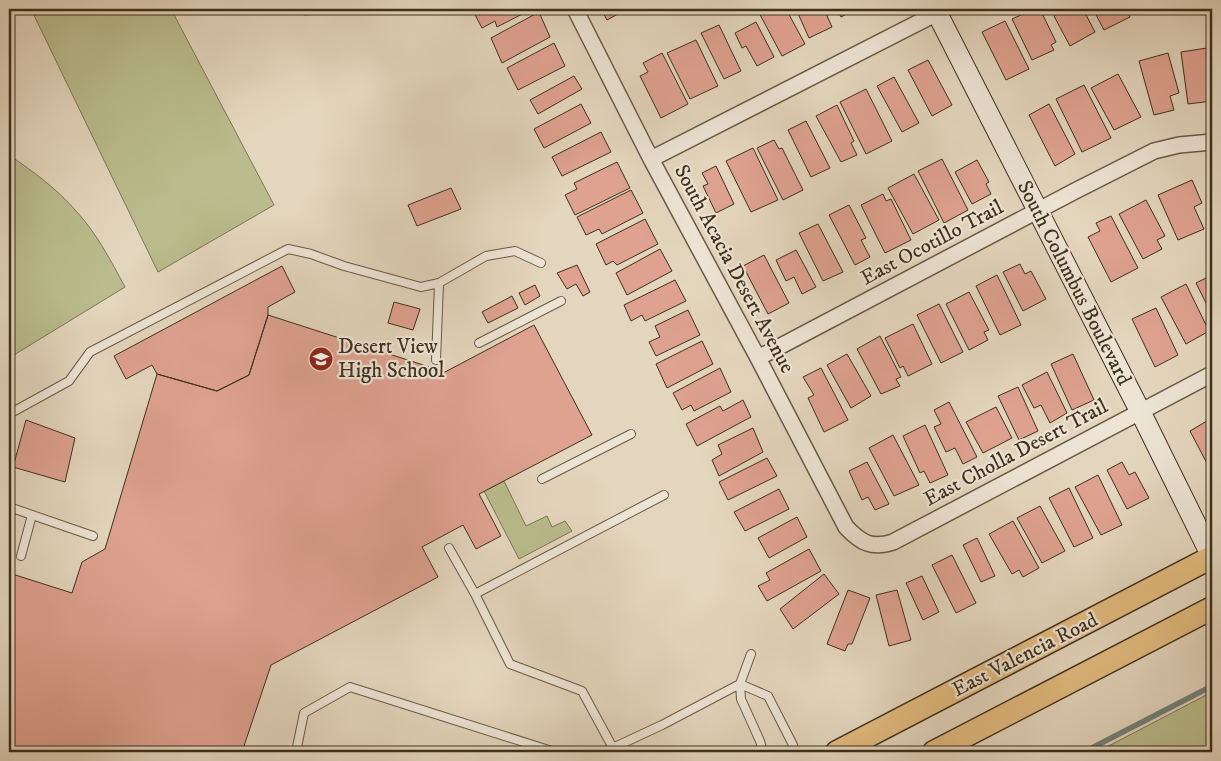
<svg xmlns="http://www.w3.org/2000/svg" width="1221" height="761" font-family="'IM FELL DW Pica',serif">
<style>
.green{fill:#babc8d;stroke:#7c7654}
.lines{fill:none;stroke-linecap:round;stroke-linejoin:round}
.stream{stroke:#74817a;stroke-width:5.5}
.building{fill:#dfa291;stroke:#3e301c}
.lane-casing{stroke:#685a44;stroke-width:10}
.street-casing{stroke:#685a44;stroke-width:18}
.secondary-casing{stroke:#3e301c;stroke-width:22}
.primary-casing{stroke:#3e301c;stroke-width:25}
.lane{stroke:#ede4d5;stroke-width:8}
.street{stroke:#ede4d5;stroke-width:15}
.secondary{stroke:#ede4d5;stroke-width:20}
.primary{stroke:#e2bb7f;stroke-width:22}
.labels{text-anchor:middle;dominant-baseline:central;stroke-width:4.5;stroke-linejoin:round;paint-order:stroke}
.street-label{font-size:21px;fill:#3e301c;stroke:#ede4d5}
.poi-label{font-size:21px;fill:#3e301c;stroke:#ede4d5;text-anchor:start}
</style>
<rect width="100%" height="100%" fill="#e4d6be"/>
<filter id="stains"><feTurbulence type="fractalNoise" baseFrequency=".004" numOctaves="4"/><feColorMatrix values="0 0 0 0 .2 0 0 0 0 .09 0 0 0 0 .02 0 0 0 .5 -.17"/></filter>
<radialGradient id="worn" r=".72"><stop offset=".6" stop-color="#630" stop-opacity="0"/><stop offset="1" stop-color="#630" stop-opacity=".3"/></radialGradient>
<!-- green -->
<path class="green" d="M31 9H171L274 205 158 272Z
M280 9H368L340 13 305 15Z
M9 155C34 172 57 189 77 212 97 234 111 261 125 287L9 358Z
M504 481 526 526 547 516 552 527 565 521 572 531 519 559 484 491Z
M1212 692V752H1097Z"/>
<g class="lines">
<!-- stream -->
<path class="stream" d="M1084 752 1212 686"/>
</g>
<!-- building -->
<path class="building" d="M472 9H532L497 27 495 21 482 28Z
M601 9H627L607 20Z
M757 9H786L805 44 782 56Z
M796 9H824L832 27 809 38Z
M837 9H856L841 17Z
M1020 9H1040L1056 42 1051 45 1054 50 1032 60 1012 19 1023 14Z
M1057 9H1083L1095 32 1070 46 1054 16 1059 12Z
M1093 9H1126L1130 17 1104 30Z
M539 12 550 37 502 63 491 38Z
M1005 21 1029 69 1006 80 982 32Z
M756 22 774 57 757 66 746 46 742 48 735 33Z
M719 25 741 71 724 79 701 33Z
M696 40 718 86 690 99 667 53Z
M554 43 565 66 518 90 507 68Z
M1207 48 1212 82V101L1188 104 1181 52Z
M662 53 688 104 661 118 640 76 648 72 643 63Z
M1168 53 1179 93 1170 96 1174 110 1154 115 1139 61Z
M928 60 952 105 932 116 908 70Z
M1118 74 1141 117 1114 130 1091 88Z
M574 76 582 89 538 114 530 100Z
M894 77 919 123 902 132 877 86Z
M1084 85 1111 138 1082 152 1056 99Z
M866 89 892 141 866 154 840 102Z
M581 104 591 123 544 148 534 129Z
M1049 104 1075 154 1055 166 1029 115Z
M837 105 854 141 851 143 857 155 841 162 816 116Z
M806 121 830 168 811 177 788 130Z
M601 132 611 152 562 176 552 157Z
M774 140 779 149 782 148 803 190 783 200 757 148Z
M753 148 778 200 751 212 726 161Z
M942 159 968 210 944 223 918 171Z
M977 160 989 182 986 184 991 194 972 204 955 172Z
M617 162 630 188 575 215 565 195 577 189 574 183Z
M716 166 734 204 716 213 703 186 708 184 702 173Z
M914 174 939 220 913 234 888 188Z
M1192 180 1202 203 1194 207 1204 229 1178 240 1158 195Z
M451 188 461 209 417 226 408 205Z
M631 190 643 213 602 234 599 229 586 235 577 217Z
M883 194 886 201 891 199 911 240 885 253 861 205Z
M1146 200 1165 236 1157 240 1162 249 1143 259 1119 214Z
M849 205 866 238 861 240 870 257 855 265 829 215Z
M1111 216 1138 268 1111 282 1088 237 1100 231 1096 223Z
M645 219 658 244 617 265 613 261 606 265 596 244Z
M818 224 843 272 823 281 799 233Z
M660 249 672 271 627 295 616 273Z
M796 250 816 287 802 294 794 277 786 281 776 260Z
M764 255 789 303 768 314 743 266Z
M1020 264 1025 274 1031 271 1046 299 1023 311 1003 272Z
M577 265 590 292 583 296 576 284 567 289 557 273Z
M282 266 295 292 268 307V315L249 375 217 391 157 374 152 365 126 379 114 356Z
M997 275 1021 325 1000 335 976 286Z
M1212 275V315L1196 283Z
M675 280 686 301 645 321 642 315 631 321 624 305Z
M1186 284 1209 331 1186 344 1161 297Z
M535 285 540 296 525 305 519 293Z
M969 292 989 330 984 332 988 340 969 350 946 304Z
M512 296 518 308 488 323 482 312Z
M394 302 420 309 413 330 388 323Z
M939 304 963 352 941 363 917 315Z
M1156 308 1178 355 1155 367 1132 319Z
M688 310 700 335 656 356 649 342 660 337 655 326Z
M268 315 445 372 534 325 592 435 479 494 501 536 476 549 463 525 422 547 438 577 271 665 242 752H9V573L72 593 82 562 105 549 157 374 217 391 249 375Z
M913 324 932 364 908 376 903 366 900 368 885 338Z
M880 336 901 377 896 379 900 386 881 394 857 349Z
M702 341 713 364 667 388 656 364Z
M847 354 871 396 851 408 827 365Z
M1073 354 1094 400 1072 410 1051 364Z
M720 368 731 392 694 411 691 405 682 410 673 393Z
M821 368 848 420 824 432 808 398 814 395 803 377Z
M1047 372 1067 413 1050 423 1041 405 1034 408 1022 385Z
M1018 387 1038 431 1019 440 998 396Z
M743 400 751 417 697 446 686 424 720 406 723 411Z
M949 402 977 457 963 464 955 448 946 452 934 427 941 424 934 410Z
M996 407 1012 438 983 453 966 422Z
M1212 418V473L1190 431Z
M26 420 75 438 65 482 13 467Z
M925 425 948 475 930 483 924 471 920 473 903 436Z
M753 428 763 452 719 476 712 460 722 454 718 445Z
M893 435 919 485 894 496 869 448Z
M767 458 777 476 728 500 719 482Z
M867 462 889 504 875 510 868 497 862 500 849 471Z
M1122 462 1129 475 1135 472 1149 498 1127 509 1107 470Z
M1098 475 1122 525 1101 535 1075 487Z
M1069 488 1093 538 1074 547 1049 498Z
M779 489 789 509 745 531 734 512Z
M1040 506 1065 551 1042 563 1017 518Z
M797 517 807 537 769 558 758 538Z
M1013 521 1039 568 1023 577 1019 570 1012 574 989 534Z
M977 538 995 576 981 582 963 545Z
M809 549 821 571 767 601 758 586 770 580 766 573Z
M952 555 976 603 956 613 932 565Z
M824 574 839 594 793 629 780 609Z
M922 576 939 612 923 620 906 583Z
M848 590 870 598 852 644H848L845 651 827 644Z
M897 590 911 640 889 646 876 595Z"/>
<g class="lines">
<defs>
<path id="lane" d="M479 343 561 301
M436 360 439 283
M9 414 69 381 90 352 288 249 311 254 344 266 421 287 439 283 486 256 515 251 541 263
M542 479 631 434
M9 507 93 536
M449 548 475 594
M21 556 32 515
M613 748 582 691 510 664 475 594 664 495
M296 752 304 713 350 687 555 752
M604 752 662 725 740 684 751 654
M762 752V748L760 741 741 699 740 684 768 696 793 745 792 752"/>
<path id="street" d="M575 9 651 159 758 358 846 527C861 543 872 549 893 542L1212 374
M651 159 945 9
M758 358 1075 191 1154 151 1179 145 1212 142"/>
<path id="secondary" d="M935 9 1140 411 1212 557"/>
<path id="primary" d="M837 752 1212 557
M934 752 1212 608"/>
</defs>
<!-- lane casing -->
<use href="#lane" class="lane-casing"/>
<!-- street casing -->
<use href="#street" class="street-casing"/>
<!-- secondary casing -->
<use href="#secondary" class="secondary-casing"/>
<!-- primary casing -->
<use href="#primary" class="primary-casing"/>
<!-- lane -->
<use href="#lane" class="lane"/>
<!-- street -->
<use href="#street" class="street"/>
<!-- secondary -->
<use href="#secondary" class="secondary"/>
<!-- primary -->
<use href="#primary" class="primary"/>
</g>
<!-- icons -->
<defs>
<symbol id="school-disc" viewBox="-11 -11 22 22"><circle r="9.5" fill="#8f2418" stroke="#ede4d5"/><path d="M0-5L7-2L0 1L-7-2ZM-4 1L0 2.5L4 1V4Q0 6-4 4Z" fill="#fff"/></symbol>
</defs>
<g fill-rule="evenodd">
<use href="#school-disc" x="307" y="345" width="28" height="28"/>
</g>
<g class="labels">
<!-- street labels -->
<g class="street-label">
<text transform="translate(932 243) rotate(-28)">East Ocotillo Trail</text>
<text transform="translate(734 269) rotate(62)">South Acacia Desert Avenue</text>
<text transform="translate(1074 283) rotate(63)">South Columbus Boulevard</text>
<text transform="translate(1016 453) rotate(-28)">East Cholla Desert Trail</text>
<text transform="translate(1025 655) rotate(-27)">East Valencia Road</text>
</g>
<!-- poi labels -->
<g class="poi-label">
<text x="338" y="347">Desert View<tspan x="338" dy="24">High School</tspan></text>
</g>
</g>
<!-- margin -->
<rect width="1221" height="761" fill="none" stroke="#e4d6be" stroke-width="30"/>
<rect x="10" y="10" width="1201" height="741" fill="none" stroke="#3e301c" stroke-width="2.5"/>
<rect x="15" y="15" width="1191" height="731" fill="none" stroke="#3e301c"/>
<rect width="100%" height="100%" filter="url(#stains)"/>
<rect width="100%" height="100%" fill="url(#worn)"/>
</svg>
